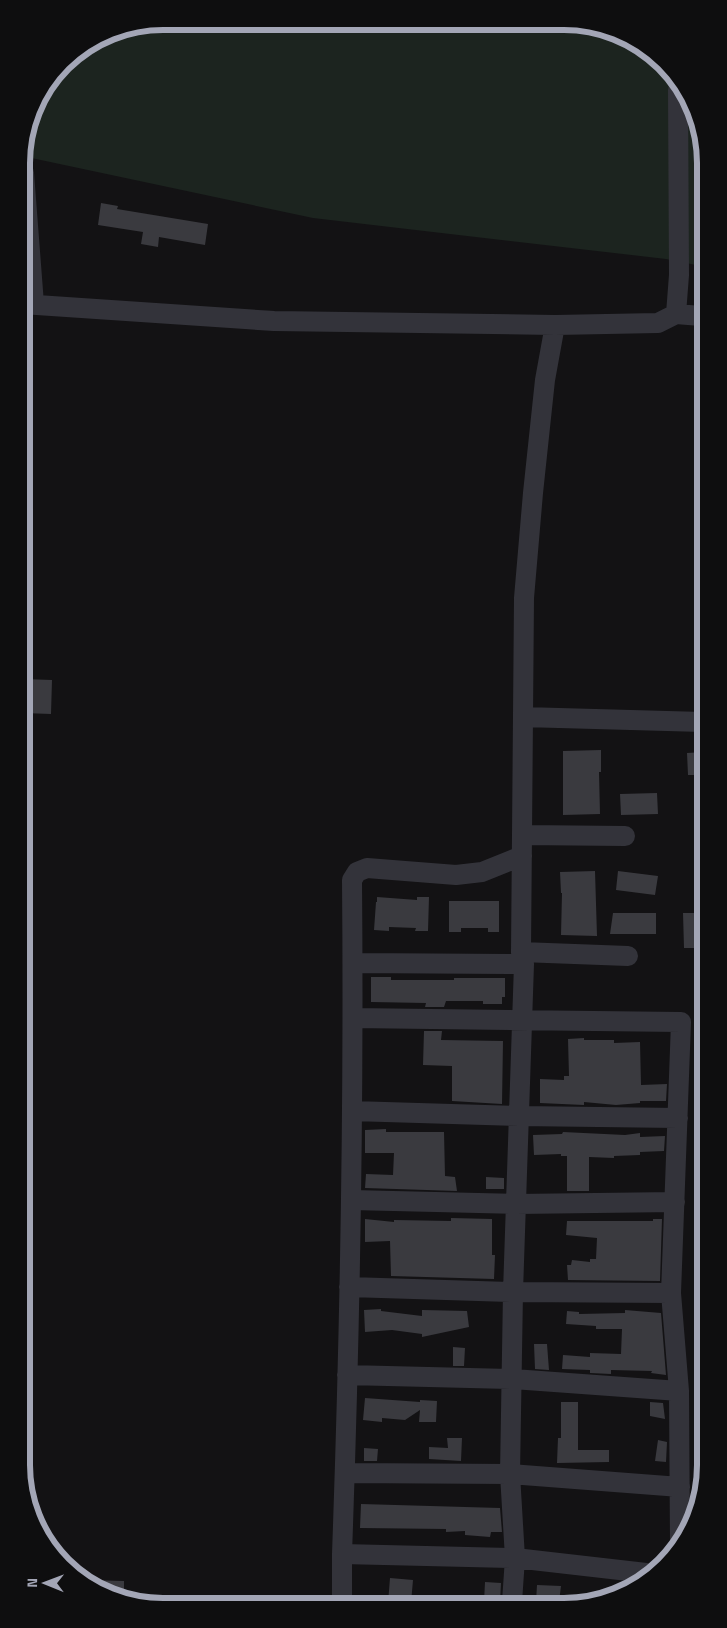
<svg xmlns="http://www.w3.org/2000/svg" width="727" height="1628" font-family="'Titillium Web',sans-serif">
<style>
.green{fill:#1c241f}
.building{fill:#3a3a3f}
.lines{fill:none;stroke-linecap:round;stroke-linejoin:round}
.minor{stroke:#33333a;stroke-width:20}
.rim{fill:none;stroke:#a3a6b6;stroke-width:6}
</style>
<rect width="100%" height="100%" fill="#131214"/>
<!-- green -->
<path class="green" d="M163 21 591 24 658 57 701 126V266L666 259 313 218 22 156 36 100 69 57 109 32Z"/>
<!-- building -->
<path class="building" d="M101 203 118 206 117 209 208 224 205 245 159 237 158 247 141 244 143 232 98 225Z
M23 679 52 680 51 714 23 713Z
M601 750V772H599L600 814 563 815V751Z
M703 752V775H688L687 753Z
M657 793 658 814 621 815 620 794Z
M595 871 597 936 561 935 562 893H561L560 872Z
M618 871 658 876 655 895 616 890Z
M377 897 417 900V897H429L428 931H415L416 928 389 927V931L374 930 376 902H377Z
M449 901H499V932H488V928H461V932H449Z
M613 913H656V934H610Z
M683 913H704V948H684Z
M371 977H391V980H454V978H505V997H502V1004H483V1001H446L444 1007H425L426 1003 371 1002Z
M424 1031H442L441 1040 503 1041 502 1104 452 1101V1066L423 1065Z
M584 1038V1040H614V1043L640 1042 641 1085 667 1084 666 1101H640V1103L616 1105 584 1102V1105L540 1103V1079L564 1080V1076H569L568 1039Z
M386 1129V1132H444L445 1176 455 1177 457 1191 365 1188 366 1174 393 1175 394 1153H365V1130Z
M563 1132 625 1135 640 1133V1137L665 1136 664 1151 640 1152V1155L614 1156V1158L589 1157V1191H567V1156H561V1154L534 1155 533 1135 562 1134Z
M486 1177 504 1178V1189H486Z
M451 1218 492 1219V1255H495L494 1279 391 1276 390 1241 365 1242V1219L394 1222V1220L451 1221Z
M653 1219H662L660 1281 568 1280 567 1265H571L572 1260 590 1262V1259H596L597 1238 566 1235 567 1221H653Z
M381 1309V1311L422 1316V1310L467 1311 469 1327 422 1337V1334L392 1330 365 1332 364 1310Z
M625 1310 661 1313 666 1375 651 1373 652 1371 611 1370V1374L590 1373V1370L562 1369 563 1355 590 1357V1353L621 1354 622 1329H596V1326L566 1324 567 1311 579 1312V1314L625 1313Z
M534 1344H547L549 1370 535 1369Z
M453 1347 465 1348 464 1366H453Z
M365 1398 420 1402V1400L437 1401 436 1422H419L420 1410 405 1420 382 1418V1422L363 1420Z
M561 1402H578V1450H609V1462L557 1463 558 1438H561Z
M650 1402 663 1403 665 1419 650 1416Z
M447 1438H462L461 1461 429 1459V1447L448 1448Z
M658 1440 667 1442 666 1462 655 1461Z
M364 1448 378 1449 377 1461H364Z
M361 1504 500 1508 502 1532H491L490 1537 465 1535V1531L446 1532V1529L360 1528Z
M390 1578 413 1580 411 1603H388Z
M87 1580 124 1581V1598Z
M485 1582 501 1583 500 1602H484Z
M537 1585 561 1586 559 1602H536Z"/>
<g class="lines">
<!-- minor -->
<path class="minor" d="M22 173H24L34 304
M22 304 274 321 555 325 658 323 676 314 679 275 678 90
M676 314 701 316
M523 717 703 722
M523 835 625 836
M521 952 628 956
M353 963 524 964
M353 1018 681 1022 671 1293 679 1391 680 1543
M352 1111 519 1116 678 1118
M351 1200 516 1204 675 1202
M349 1287 513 1292 671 1293
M347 1375 513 1379 679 1391
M345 1473 510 1474 680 1487
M342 1554 515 1558 646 1573
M512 1602 515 1558 510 1474 513 1292 524 964 521 952 524 598 533 493 545 380 555 325
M342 1603V1554C350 1330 354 1105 352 880L357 872 367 868 456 875 482 872 522 856"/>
</g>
<!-- crop -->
<path d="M0 0H727V1628H0ZM163 30H564A133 133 0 0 1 697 163V1465A133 133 0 0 1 564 1598H163A133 133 0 0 1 30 1465V163A133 133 0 0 1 163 30Z" fill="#0e0e0f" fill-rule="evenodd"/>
<path class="rim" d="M163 30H564A133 133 0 0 1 697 163V1465A133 133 0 0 1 564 1598H163A133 133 0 0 1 30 1465V163A133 133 0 0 1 163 30Z"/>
<!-- north arrow -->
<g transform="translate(45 1583) rotate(271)" stroke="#0e0e0f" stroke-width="4" paint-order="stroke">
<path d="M0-4L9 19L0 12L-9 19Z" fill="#a3a6b6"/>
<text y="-8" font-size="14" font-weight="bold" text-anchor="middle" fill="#a3a6b6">N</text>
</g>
</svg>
